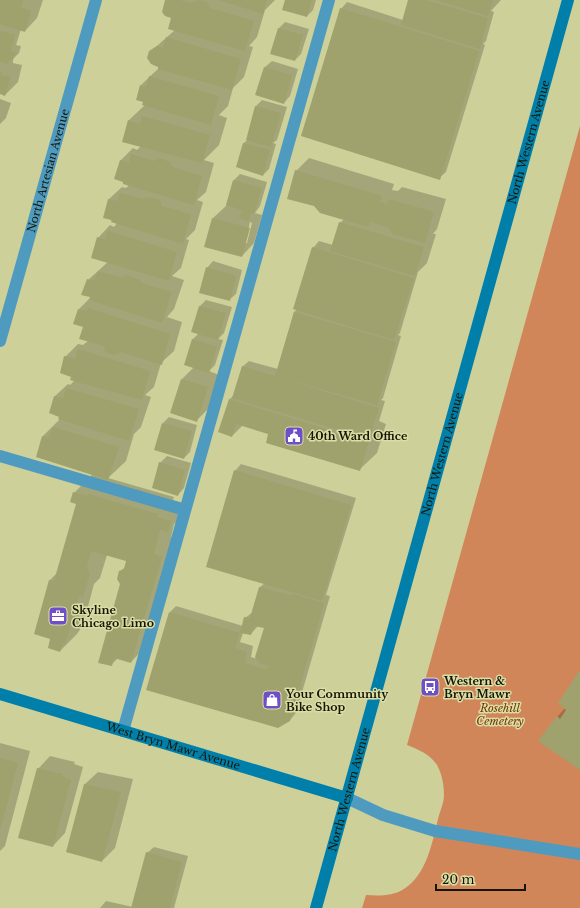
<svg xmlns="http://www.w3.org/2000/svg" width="580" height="908" font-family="'Libre Baskerville',serif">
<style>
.green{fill:#d1865a}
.shadow{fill:#0003;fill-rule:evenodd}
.building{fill:#9fa26c}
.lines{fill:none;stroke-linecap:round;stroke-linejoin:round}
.lane{stroke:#4e9bbf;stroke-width:12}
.street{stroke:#4e9bbf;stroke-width:12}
.secondary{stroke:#007faa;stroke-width:12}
.labels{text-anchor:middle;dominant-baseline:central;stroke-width:3;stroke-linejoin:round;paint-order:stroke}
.street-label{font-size:11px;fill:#151502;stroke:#dadda5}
.poi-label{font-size:11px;font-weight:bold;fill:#151502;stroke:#dadda5;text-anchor:start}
.park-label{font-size:11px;font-style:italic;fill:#743400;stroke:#dadda5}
</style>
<rect width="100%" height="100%" fill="#cdd099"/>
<!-- green -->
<path class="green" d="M580 126V908H362L366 895C379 896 393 896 404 889 427 874 432 843 438 819 440 811 444 803 444 795 444 785 442 774 437 765 430 754 419 750 407 745Z"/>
<!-- shadow -->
<path class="shadow" d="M0 0H43L37 18 25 31 21 29 16 45 21 46 19 53 13 59V63L22 65 18 82 5 95 0 93Z
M166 0H275L265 10 257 37 249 46 253 47 244 77 233 88 228 106 219 115 227 118 219 145 204 160 214 163 206 192 197 200 203 202 195 230 186 239 189 240 181 268 172 276 184 280 174 309 167 317 182 322 174 351 161 363 154 387 145 395 151 397 141 427 134 434 126 461 108 478 174 497 173 500 188 504 185 513 174 524 171 537 178 539 148 644 131 662 118 658 111 665 121 584 120 572 126 566 127 560 107 555 100 578 94 584 83 625 77 634 60 651 51 638 50 580 57 573 77 503 74 493 93 474 37 457 43 436 60 419V416L50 413 55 396 68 384 70 385 75 380 65 357 78 344 83 345 88 341 79 309 91 297 88 280 108 262 98 238 110 225 114 227 117 223 104 217 109 199 122 187 126 188 129 185 120 161 133 148 137 150 141 146 129 120 145 105 141 85 159 68 150 52 175 30Z
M286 0H316L313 10 307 16Z
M409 0H501L491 11 494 12 486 41 483 44 485 45 446 172 439 178 341 9 347 2 403 20Z
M285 22 309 29 301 54 295 60 279 28Z
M272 61 298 69 290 96 284 103 257 94 265 67Z
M0 99 11 103 6 118 0 124Z
M262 100 287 107 277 140 273 143 276 144 269 169 263 175 238 167 244 143 248 139 256 106Z
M309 158 394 184 392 190 398 191 402 187 446 199 437 229 433 234H436L427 263 418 272 400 333 398 335 401 336 383 398 381 400 385 401 379 421 386 424 377 453 359 470 270 434 243 425 232 436 229 400 234 395 242 367 249 361 278 369 294 312 297 309 313 248 319 241 333 245 340 223 344 219 296 171Z
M240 174 267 182 260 206 255 213 262 215 254 243 242 256 213 218 226 206 234 180ZM250 222 252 223 247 243H245Z
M213 261 242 270 236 294 229 300 207 268Z
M206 300 232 307 224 333 218 339 223 340 215 365 209 371 219 375 209 408 196 421 182 379 194 367 192 340 199 333 192 331 200 306Z
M169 417 197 425 190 452 184 458 163 423Z
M167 456 191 463 184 488 178 495 160 463Z
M241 464 356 498 326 595 330 596 296 713 290 720 170 612 176 606 243 626 245 618 253 612 260 587 265 583 235 471ZM258 626 265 627 258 659 251 657 253 646 240 642 243 633 251 634Z
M580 671V769L557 717 565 708Z
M0 743 30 751 5 846 0 851Z
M50 756 75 762 74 764 83 767 65 833 53 846 38 769Z
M98 772 133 779 115 848 102 861 67 852 85 784Z
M154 847 188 856 174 908H100L106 901 133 907 147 853Z"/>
<!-- building -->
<path class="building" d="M0 0H23L21 7 31 11 25 32 0 24Z
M165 0H180L190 3 199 0 207 2 210 8 254 21 245 51 168 29 171 18 165 16 162 12Z
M218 0H267L263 14Z
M285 0H312L307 17 282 10Z
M408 0H425L488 18 480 49 401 25Z
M436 0H493L488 16Z
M340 8 479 51 440 180 301 136Z
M278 28 303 35 295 61 270 54Z
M0 31 15 35 11 52H16L13 60H9L8 64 0 62Z
M166 37 241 59 232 90 158 69V67L151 64 147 58 149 51 157 46 163 48Z
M264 67 292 75 284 104 255 95Z
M0 71 2 72 1 75 11 77 5 96 0 94Z
M149 76 219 96 211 125 142 105 143 102 136 100 140 85 146 87Z
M255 106 281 113 271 147 246 140Z
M142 116 210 135 202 163 122 142 128 120 140 124Z
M243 143 270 150 263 176 236 167Z
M131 154 154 161 159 158 170 162 173 167 202 176 194 205 123 184V182L114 179 120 160 129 163Z
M295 170 382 196 380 202 388 204 389 199 434 212 425 243 392 234 389 228 370 222 368 227 320 213 314 206 287 199Z
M233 180 262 188 254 214 251 213 248 221 239 218 242 210 226 205Z
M120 193 143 199 148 197 160 200 162 206 191 214 183 244 111 222 112 220 103 218 108 199 117 201Z
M212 218 250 228 242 257 204 247Z
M339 222 424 247 415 276 330 251Z
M108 231 177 252 169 281 91 258 97 237 105 240Z
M312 247 414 278 394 340 293 309Z
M206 267 236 276 230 301 199 293Z
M98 271 122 278 126 275 138 279 144 284 172 292 162 323 89 300 90 297 81 295 87 279 94 281Z
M199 306 226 313 218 340 191 332Z
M88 308 170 334 162 365 121 352 114 355 105 352 104 346 79 339 83 327 73 324 78 309 87 311Z
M294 312 396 342 377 405 275 376Z
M192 339 217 347 209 373 184 365Z
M78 349 150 371 142 400 70 380 71 377 60 373 64 356 75 359Z
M242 366 379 408 369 439 232 398Z
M181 379 208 387 197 422 170 413Z
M66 388 139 409 129 441 58 419 59 417 49 413 54 396 63 398Z
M229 399 326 429 324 435 343 440 345 434 369 441 360 471 266 443 268 434 236 424 232 437 218 432Z
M162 423 192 431 184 459 154 450Z
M53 427 119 447 108 480 36 457 42 436 49 438Z
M159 462 185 470 178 496 152 488Z
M234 470 351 505 322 601 206 567Z
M73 492 87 496 88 494 158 514 157 517 171 521 168 532 160 530 154 554 162 557 131 663 114 658 112 666 98 663 120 584 117 579 119 571 124 569 126 561 91 551 87 567 90 573 83 597 79 596 65 644 63 643 60 652 48 648 50 639 34 634 49 580 54 581 76 504 70 502Z
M259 587 289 595 293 594 324 603 290 721 278 728 146 690 169 612 240 633 235 648 247 652 245 663 267 670 268 666 259 663 255 657 264 628 254 626 251 635 240 633 244 617 250 618Z
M580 670V770L538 741 557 716 560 719 566 710 558 703Z
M0 758 18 763 0 831Z
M37 768 63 774 62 776 71 780 53 847 18 838Z
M84 784 121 792 102 862 66 852Z
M146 852 182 862 170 908H131Z"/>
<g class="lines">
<!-- lane -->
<path class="lane" d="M0 456 185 510
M123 731 329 0
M347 798 383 815 435 831 580 854"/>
<!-- street -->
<path class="street" id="s1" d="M0 341 96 0"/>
<!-- secondary -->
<g class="secondary">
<path id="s2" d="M0 694 347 798"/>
<path id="s3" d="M316 908 568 0"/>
</g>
</g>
<!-- icons -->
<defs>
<symbol id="civic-square" viewBox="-11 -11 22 22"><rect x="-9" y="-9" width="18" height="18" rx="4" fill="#6e4fc8" stroke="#dadda5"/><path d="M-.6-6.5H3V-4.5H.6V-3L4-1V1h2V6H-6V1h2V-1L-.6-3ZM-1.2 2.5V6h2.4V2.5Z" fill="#fff"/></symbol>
<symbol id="office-square" viewBox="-11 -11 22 22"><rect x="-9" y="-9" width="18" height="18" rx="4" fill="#6e4fc8" stroke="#dadda5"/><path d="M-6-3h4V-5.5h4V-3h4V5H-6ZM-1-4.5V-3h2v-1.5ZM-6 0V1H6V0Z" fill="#fff"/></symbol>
<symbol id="bus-square" viewBox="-11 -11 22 22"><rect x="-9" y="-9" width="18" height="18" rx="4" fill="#6e4fc8" stroke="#dadda5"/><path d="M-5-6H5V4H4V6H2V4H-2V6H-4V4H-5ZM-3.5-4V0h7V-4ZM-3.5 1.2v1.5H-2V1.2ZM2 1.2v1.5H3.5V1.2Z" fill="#fff"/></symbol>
<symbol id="shop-square" viewBox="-11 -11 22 22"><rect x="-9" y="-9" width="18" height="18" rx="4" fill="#6e4fc8" stroke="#dadda5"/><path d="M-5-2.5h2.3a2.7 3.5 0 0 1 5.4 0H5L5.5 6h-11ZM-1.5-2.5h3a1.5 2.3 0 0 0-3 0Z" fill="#fff"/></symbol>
</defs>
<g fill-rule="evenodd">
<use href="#civic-square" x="283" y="425" width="22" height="22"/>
<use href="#office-square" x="47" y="605" width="22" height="22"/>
<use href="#bus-square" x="419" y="676" width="22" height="22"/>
<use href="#shop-square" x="261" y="689" width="22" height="22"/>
</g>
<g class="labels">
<!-- street labels -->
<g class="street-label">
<text stroke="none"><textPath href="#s3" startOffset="795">North Western Avenue</textPath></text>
<text stroke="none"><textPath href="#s1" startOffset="177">North Artesian Avenue</textPath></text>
<text stroke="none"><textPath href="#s3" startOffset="471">North Western Avenue</textPath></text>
<text stroke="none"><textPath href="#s2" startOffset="181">West Bryn Mawr Avenue</textPath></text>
<text stroke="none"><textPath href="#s3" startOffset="123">North Western Avenue</textPath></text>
</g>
<!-- poi labels -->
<g class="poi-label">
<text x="308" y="436">40th Ward Office</text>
<text x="72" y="610">Skyline<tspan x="72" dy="13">Chicago Limo</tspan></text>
<text x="444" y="681">Western &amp;<tspan x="444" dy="13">Bryn Mawr</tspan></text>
<text x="286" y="694">Your Community<tspan x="286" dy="13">Bike Shop</tspan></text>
</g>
<!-- park labels -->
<g class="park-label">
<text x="500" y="708">Rosehill<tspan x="500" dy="13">Cemetery</tspan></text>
</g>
</g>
<!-- scale -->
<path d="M436 884v6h89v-6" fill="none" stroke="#151502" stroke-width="2"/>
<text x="442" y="884" font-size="12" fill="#151502" stroke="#dadda5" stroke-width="3" paint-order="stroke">20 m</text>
</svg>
